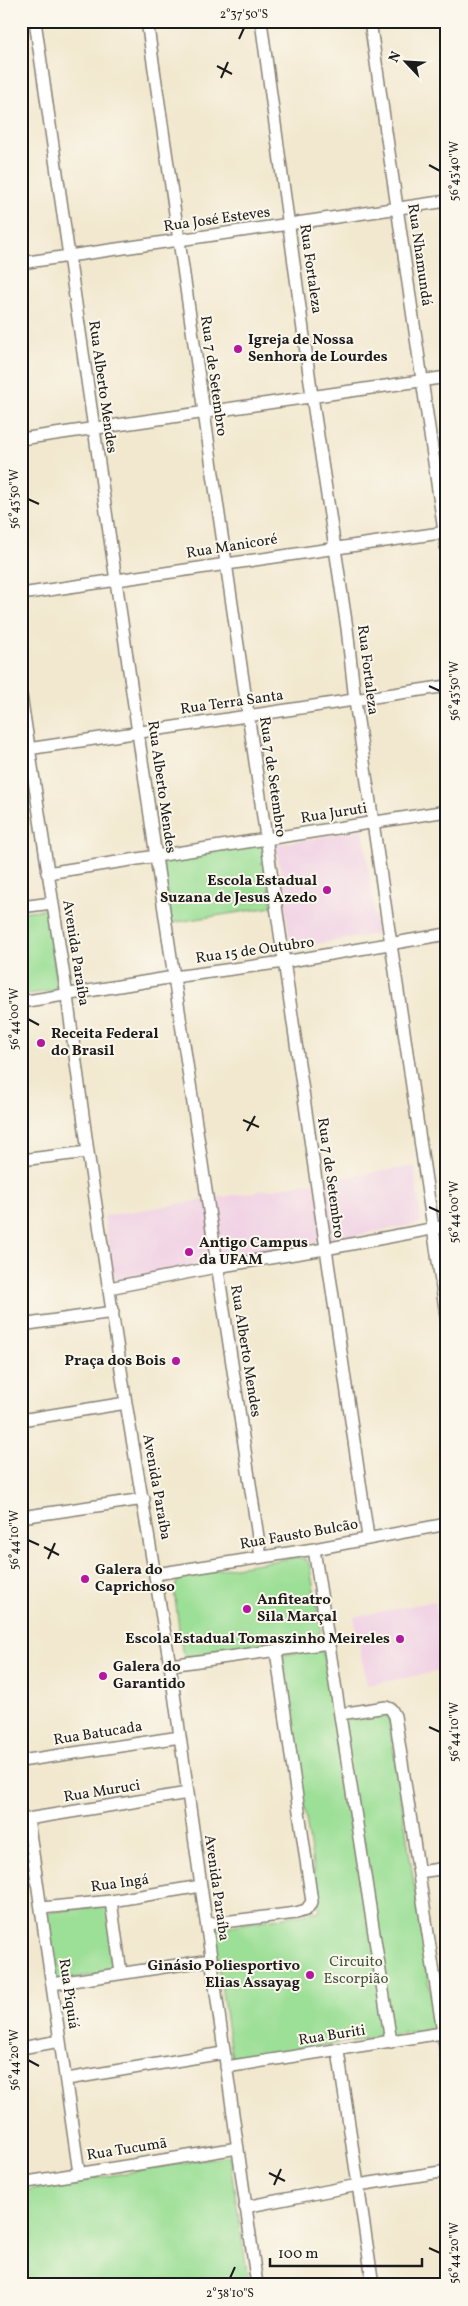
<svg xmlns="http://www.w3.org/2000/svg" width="468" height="2306" font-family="Vollkorn,serif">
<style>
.built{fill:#f0d0e4}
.green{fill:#9cdf96;stroke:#5c7e59}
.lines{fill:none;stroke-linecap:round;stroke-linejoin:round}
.minor-casing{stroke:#878276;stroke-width:14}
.minor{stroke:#fff;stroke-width:11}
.ticks{fill:none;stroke:#1c1c1c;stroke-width:2}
.poi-dot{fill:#b5179e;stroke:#fbf7ec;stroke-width:2}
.labels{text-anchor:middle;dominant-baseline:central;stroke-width:4;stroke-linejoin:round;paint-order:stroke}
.street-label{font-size:15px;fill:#1c1c1c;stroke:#fbf7ec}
.poi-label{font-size:15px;font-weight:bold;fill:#1c1c1c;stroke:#fbf7ec;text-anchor:start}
.park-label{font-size:15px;fill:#425641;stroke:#fbf7ec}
.neatline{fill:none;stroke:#1c1c1c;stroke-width:2}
.ticks-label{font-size:12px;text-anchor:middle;fill:#1c1c1c}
</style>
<rect width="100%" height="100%" fill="#fbf7ec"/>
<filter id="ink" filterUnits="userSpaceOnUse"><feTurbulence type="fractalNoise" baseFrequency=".02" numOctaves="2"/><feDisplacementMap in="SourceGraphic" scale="10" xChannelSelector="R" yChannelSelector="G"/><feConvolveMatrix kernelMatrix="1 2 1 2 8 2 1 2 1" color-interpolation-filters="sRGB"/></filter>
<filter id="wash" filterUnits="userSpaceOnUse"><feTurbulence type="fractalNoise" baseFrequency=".0096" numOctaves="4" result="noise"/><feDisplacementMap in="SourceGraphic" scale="20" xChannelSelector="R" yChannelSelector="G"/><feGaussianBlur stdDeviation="1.12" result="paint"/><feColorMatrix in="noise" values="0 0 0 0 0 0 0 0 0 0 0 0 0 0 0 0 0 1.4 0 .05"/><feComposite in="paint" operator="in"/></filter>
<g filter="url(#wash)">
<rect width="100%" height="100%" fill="#f2e8cf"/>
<!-- built -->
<path class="built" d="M363 829 377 934 291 948 276 845Z
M414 1166 421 1223 115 1281 104 1216Z
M435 1601 447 1670 367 1685 354 1617Z"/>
<!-- green -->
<path class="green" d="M263 844 272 907 171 923 162 859Z
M48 909 57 990 21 995V912Z
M297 1557 304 1559 309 1563 321 1628 319 1635 312 1640 192 1656H186L182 1651 174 1590 179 1576Z
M322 1649 336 1721 388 1713 436 2028 232 2060 213 1929 320 1911 281 1655Z
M107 1905 119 1972 55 1980 46 1913Z
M229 2155 249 2285H21V2191Z"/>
</g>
<g filter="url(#ink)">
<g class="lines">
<defs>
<path id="minor" d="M35 21 156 857 261 1557
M147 21 368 1537
M261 21 312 396 347 628 355 701 447 1322
M370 21 447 552
M21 263 447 201
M21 439 447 377
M21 594 447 532
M21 695 67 996 88 1152 126 1403 170 1665 257 2285
M21 750 447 686
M47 873 447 811
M21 907 52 903
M21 1002 174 977 284 962 447 934
M21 1160 88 1152
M109 1288 216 1267 325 1249 447 1226
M21 1325 113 1312
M21 1420 126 1403
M21 1517 144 1499
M314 1549 391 2042
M156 1574 314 1549 447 1524
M170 1665 329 1643
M340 1714 386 1707 391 1709 395 1716 447 2059
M21 1761 180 1737
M28 1819 79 2173
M21 1820 188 1793
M419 1872 447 1868
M111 1901 121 1973
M42 1908 111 1901 201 1886
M207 1924 296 1913 306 1910 312 1902 276 1651
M52 1984 211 1960
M21 2048 60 2041
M338 2051 373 2285
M226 2067 442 2033
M67 2079 223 2053
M21 2183 238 2148
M245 2207 358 2185 447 2171"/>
</defs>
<!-- minor casing -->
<use href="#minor" class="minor-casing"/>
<!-- minor -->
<use href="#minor" class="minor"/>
</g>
</g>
<!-- ticks -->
<path class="ticks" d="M239 39 244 28M217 66 232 74M221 78 228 62M429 165 440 171M28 499 39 504M429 686 440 691M28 1019 39 1025M243 1120 259 1127M247 1131 255 1116M429 1207 440 1212M28 1540 39 1545M44 1547 59 1555M48 1559 55 1543M429 1727 440 1732M28 2060 39 2066M269 2173 285 2181M274 2185 281 2169M429 2248 440 2253M230 2278 235 2267"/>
<!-- markers -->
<g class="poi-dot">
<circle cx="238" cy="349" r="5"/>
<circle cx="327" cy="890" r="5"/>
<circle cx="41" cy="1043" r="5"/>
<circle cx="189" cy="1252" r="5"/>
<circle cx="176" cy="1361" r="5"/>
<circle cx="85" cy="1579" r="5"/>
<circle cx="247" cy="1609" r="5"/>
<circle cx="400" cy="1639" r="5"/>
<circle cx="103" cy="1676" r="5"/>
<circle cx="310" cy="1975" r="5"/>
</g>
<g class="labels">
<!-- street labels -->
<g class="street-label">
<text transform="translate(217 220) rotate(-8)">Rua José Esteves</text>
<text transform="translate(419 255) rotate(82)">Rua Nhamundá</text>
<text transform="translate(310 269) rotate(82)">Rua Fortaleza</text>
<text transform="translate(213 376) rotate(82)">Rua 7 de Setembro</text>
<text transform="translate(102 387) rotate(82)">Rua Alberto Mendes</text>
<text transform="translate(232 547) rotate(-9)">Rua Manicoré</text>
<text transform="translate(367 670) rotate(83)">Rua Fortaleza</text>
<text transform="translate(232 703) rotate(-8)">Rua Terra Santa</text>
<text transform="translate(272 777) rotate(82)">Rua 7 de Setembro</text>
<text transform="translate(161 787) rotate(82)">Rua Alberto Mendes</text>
<text transform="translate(334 814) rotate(-9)">Rua Juruti</text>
<text transform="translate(255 951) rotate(-8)">Rua 15 de Outubro</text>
<text transform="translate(75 953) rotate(81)">Avenida Paraíba</text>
<text transform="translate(330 1178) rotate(82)">Rua 7 de Setembro</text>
<text transform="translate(245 1351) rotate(81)">Rua Alberto Mendes</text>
<text transform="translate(156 1487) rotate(80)">Avenida Paraíba</text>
<text transform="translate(299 1535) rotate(-10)">Rua Fausto Bulcão</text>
<text transform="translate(98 1734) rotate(-9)">Rua Batucada</text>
<text transform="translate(102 1792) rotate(-9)">Rua Muruci</text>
<text transform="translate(120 1884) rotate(-8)">Rua Ingá</text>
<text transform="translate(216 1888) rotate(82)">Avenida Paraíba</text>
<text transform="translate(68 1994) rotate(82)">Rua Piquiá</text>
<text transform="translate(332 2036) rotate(-9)">Rua Buriti</text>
<text transform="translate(127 2150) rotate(-9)">Rua Tucumã</text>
</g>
<!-- poi labels -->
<g class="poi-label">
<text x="248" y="340">Igreja de Nossa<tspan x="248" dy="17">Senhora de Lourdes</tspan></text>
<text x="317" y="881" text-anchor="end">Escola Estadual<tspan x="317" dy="17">Suzana de Jesus Azedo</tspan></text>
<text x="51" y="1034">Receita Federal<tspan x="51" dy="17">do Brasil</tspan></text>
<text x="199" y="1243">Antigo Campus<tspan x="199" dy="17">da UFAM</tspan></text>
<text x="166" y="1361" text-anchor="end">Praça dos Bois</text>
<text x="95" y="1570">Galera do<tspan x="95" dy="17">Caprichoso</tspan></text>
<text x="257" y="1600">Anfiteatro<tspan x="257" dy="17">Sila Marçal</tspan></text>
<text x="390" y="1639" text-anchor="end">Escola Estadual Tomaszinho Meireles</text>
<text x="113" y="1667">Galera do<tspan x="113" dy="17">Garantido</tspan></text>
<text x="300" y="1966" text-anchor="end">Ginásio Poliesportivo<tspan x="300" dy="17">Elias Assayag</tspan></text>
</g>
<!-- park labels -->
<g class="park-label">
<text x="356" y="1962">Circuito<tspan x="356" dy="17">Escorpião</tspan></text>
</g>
</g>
<!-- margin -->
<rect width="468" height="2306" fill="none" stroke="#fbf7ec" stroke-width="55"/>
<!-- north arrow -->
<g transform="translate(406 62) rotate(295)" stroke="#fbf7ec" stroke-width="4" paint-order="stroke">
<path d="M0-4L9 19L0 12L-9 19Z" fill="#1c1c1c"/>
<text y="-8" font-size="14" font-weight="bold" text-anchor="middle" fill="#1c1c1c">N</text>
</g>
<!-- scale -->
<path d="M270 2258v8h152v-8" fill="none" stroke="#1c1c1c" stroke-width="2.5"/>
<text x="278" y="2258" font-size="15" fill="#1c1c1c" stroke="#fbf7ec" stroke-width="4" paint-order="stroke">100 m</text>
<rect x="28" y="28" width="412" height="2250" class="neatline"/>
<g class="ticks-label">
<text x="244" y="18">2°37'50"S</text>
<text transform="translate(454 171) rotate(-90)" y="4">56°43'40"W</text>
<text transform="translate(14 499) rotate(-90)" y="4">56°43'50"W</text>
<text transform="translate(454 691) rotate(-90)" y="4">56°43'50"W</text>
<text transform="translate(14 1019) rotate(-90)" y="4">56°44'00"W</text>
<text transform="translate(454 1212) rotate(-90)" y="4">56°44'00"W</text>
<text transform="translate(14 1540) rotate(-90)" y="4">56°44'10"W</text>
<text transform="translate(454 1732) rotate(-90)" y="4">56°44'10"W</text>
<text transform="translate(14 2060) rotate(-90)" y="4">56°44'20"W</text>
<text transform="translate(454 2253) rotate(-90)" y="4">56°44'20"W</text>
<text x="230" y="2297">2°38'10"S</text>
</g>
</svg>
